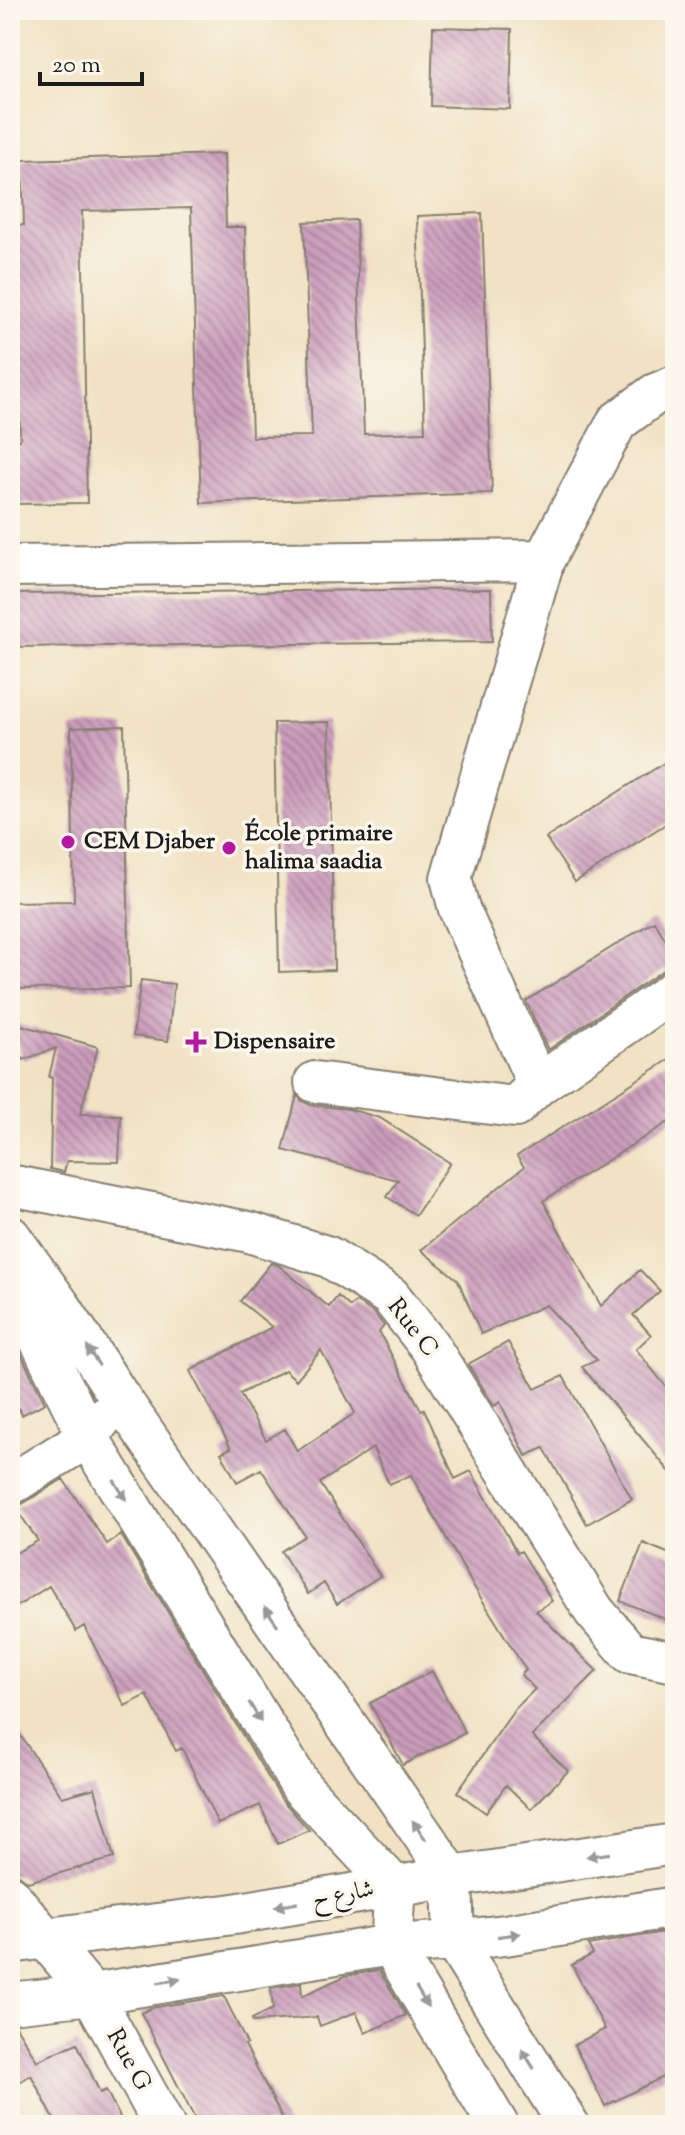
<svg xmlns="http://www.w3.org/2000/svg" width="685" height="2135" font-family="'Sorts Mill Goudy',Amiri,serif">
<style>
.building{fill:url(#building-back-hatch);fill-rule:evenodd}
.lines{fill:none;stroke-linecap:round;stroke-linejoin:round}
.minor-casing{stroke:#867f70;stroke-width:44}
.minor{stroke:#fff;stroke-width:40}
.oneway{fill:#999}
.poi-dot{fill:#b5179e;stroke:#fbf7ec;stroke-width:3}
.labels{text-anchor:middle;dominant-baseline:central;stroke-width:7;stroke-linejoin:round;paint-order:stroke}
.poi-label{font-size:24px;font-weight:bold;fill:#1c1c1c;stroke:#fbf7ec;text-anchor:start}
.street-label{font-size:24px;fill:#1c1c1c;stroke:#fbf7ec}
</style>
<defs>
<pattern id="building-back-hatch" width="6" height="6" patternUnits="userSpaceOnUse" patternTransform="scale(2)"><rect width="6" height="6" fill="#ca9bbb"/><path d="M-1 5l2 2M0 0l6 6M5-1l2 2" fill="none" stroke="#a37e97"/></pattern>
</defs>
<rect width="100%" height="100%" fill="#fbf7ec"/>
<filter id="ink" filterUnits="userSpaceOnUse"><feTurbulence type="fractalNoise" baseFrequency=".0125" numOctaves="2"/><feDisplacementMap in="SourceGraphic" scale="16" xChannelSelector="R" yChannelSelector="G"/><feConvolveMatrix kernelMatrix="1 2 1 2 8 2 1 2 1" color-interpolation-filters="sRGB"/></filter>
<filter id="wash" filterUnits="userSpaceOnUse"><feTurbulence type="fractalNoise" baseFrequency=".006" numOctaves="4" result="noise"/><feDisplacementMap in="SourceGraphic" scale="32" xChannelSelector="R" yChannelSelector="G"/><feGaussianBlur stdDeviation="1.8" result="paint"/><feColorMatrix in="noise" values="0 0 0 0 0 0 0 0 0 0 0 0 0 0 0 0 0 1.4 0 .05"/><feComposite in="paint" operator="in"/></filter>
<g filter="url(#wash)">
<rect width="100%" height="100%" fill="#f1e2c4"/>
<g id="blocks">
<!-- building -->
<path class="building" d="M433 27 512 29 510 109 431 106Z
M224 154 226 227H245L252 437 312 436 304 222 356 220 364 434 425 432 417 216 482 213 492 493 201 503 191 208 82 211 87 503 10 504V440H20L16 225H24L22 160Z
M491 589 492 642 10 647V594Z
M329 722 334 970 279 972 274 723Z
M124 726 130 988 10 989V902L74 901 71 728Z
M675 756V818L575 882 546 838Z
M654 921 675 955V967L662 971 548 1050 526 1001Z
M141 980 174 984 168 1041 133 1036Z
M10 1022 98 1047 80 1114 121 1115 119 1162 67 1161 64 1172 50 1169 52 1078 49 1077 56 1048 23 1060Z
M675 1056V1118L543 1201 601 1306 640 1270 660 1291 633 1315 651 1335 636 1349 675 1398V1478L582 1367 597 1360 546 1305 481 1334 458 1280 421 1250 524 1167 517 1156Z
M297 1095 302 1101 311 1105 349 1109 380 1118 450 1163 416 1215 387 1197 398 1180 283 1150Z
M271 1263 278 1265 329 1307 338 1296 350 1307 356 1302 374 1313 384 1326 379 1332 421 1410 424 1409 455 1479 471 1471 517 1553 521 1551 552 1601 536 1611 597 1671 532 1736 568 1771 531 1809 506 1785 486 1813 457 1792 515 1709 535 1689 521 1675 526 1670 471 1582 411 1475 389 1484 373 1448 320 1483 380 1576 337 1604 324 1583 308 1594 281 1551 305 1536 261 1469 237 1482 221 1453 231 1448 190 1371 272 1327 240 1301ZM321 1350 355 1413 297 1451 285 1429 266 1440 240 1394 285 1370 296 1380Z
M10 1325 14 1340 45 1403 22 1415 10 1392Z
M508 1342 535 1389 563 1376 632 1499 587 1524 544 1448 526 1456 500 1402 494 1406 468 1364Z
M63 1479 107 1544 121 1535 282 1800 309 1830 278 1844 260 1805 218 1824 182 1748 176 1751 147 1695 125 1706 84 1626 76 1631 49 1586 10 1611V1556L38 1541 16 1508Z
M643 1543 675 1556V1623L620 1601Z
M432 1671 465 1733 403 1765 370 1703Z
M10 1720 62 1797 95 1788 114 1858 28 1882 19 1875 10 1874Z
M675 1930V2071L605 2106 574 2045 605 2029 572 1965 593 1954 588 1945Z
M379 1970 406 2015 365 2033 356 2012 320 2026 317 2017 253 2022 252 2019 273 2009 271 1988 301 1983 302 1996 345 1976Z
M224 1996 247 2044 245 2045 286 2125H198L141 2013 151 2008Z
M10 2026H16L37 2061 77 2043 100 2093 106 2090 124 2125H57L31 2075 10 2088Z"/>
</g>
</g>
<g filter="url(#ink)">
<use href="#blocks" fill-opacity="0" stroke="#867f70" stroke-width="2"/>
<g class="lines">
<defs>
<path id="minor" d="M675 386 655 394 617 422 544 560 451 878 459 909 538 1085 675 990
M10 566 544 560
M315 1082 515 1107 538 1085
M10 1185 249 1232 329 1257 390 1296 430 1347 594 1611 630 1653 675 1662
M10 1236 61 1307 118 1395 452 1877 454 1941 569 2125
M17 1259 35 1330 88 1437 302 1788 395 1887 391 1945 498 2125
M10 1485 88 1437 102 1418
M10 1896 92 1994 164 2125
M10 1943 234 1914 452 1877 675 1844
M10 2003 92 1994 391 1945 454 1941 505 1935 675 1907"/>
</defs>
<!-- minor casing -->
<use href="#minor" class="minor-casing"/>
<!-- minor -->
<use href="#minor" class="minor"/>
</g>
<!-- one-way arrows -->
<defs><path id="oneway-solid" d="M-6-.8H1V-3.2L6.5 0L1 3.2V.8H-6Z" transform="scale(2)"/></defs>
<g class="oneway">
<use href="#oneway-solid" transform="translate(93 1356) rotate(-123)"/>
<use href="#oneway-solid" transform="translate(120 1490) rotate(59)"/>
<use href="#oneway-solid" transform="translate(271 1616) rotate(-125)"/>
<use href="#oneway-solid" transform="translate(255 1712) rotate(59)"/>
<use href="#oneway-solid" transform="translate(419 1830) rotate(-125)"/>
<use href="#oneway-solid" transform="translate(598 1855) rotate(172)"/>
<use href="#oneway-solid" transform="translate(286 1905) rotate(170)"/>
<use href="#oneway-solid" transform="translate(509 1935) rotate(-8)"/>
<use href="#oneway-solid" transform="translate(169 1981) rotate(-9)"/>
<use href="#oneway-solid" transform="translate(422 1997) rotate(59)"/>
<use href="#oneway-solid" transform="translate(528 2059) rotate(-122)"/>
</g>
</g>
<!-- markers -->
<g class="poi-dot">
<circle cx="68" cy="842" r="8"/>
<circle cx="229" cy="848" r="8"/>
<path d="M192 1030h8v8h8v8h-8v8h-8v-8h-8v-8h8z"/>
</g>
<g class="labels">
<!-- poi labels -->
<g class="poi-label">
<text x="245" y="834">École primaire<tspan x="245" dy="28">halima saadia</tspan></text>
<text x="84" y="842">CEM Djaber</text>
<text x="214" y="1042">Dispensaire</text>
</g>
<!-- street labels -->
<g class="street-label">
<text transform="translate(412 1328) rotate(52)">Rue C</text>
<text transform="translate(343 1895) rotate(-10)">شارع ح</text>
<text transform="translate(128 2060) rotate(61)">Rue G</text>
</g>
</g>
<!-- margin -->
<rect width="685" height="2135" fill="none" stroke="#fbf7ec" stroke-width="40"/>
<!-- scale -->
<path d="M40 72v12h102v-12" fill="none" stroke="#1c1c1c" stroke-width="4"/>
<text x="52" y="72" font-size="24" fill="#1c1c1c" stroke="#fbf7ec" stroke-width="6" paint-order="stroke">20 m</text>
</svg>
